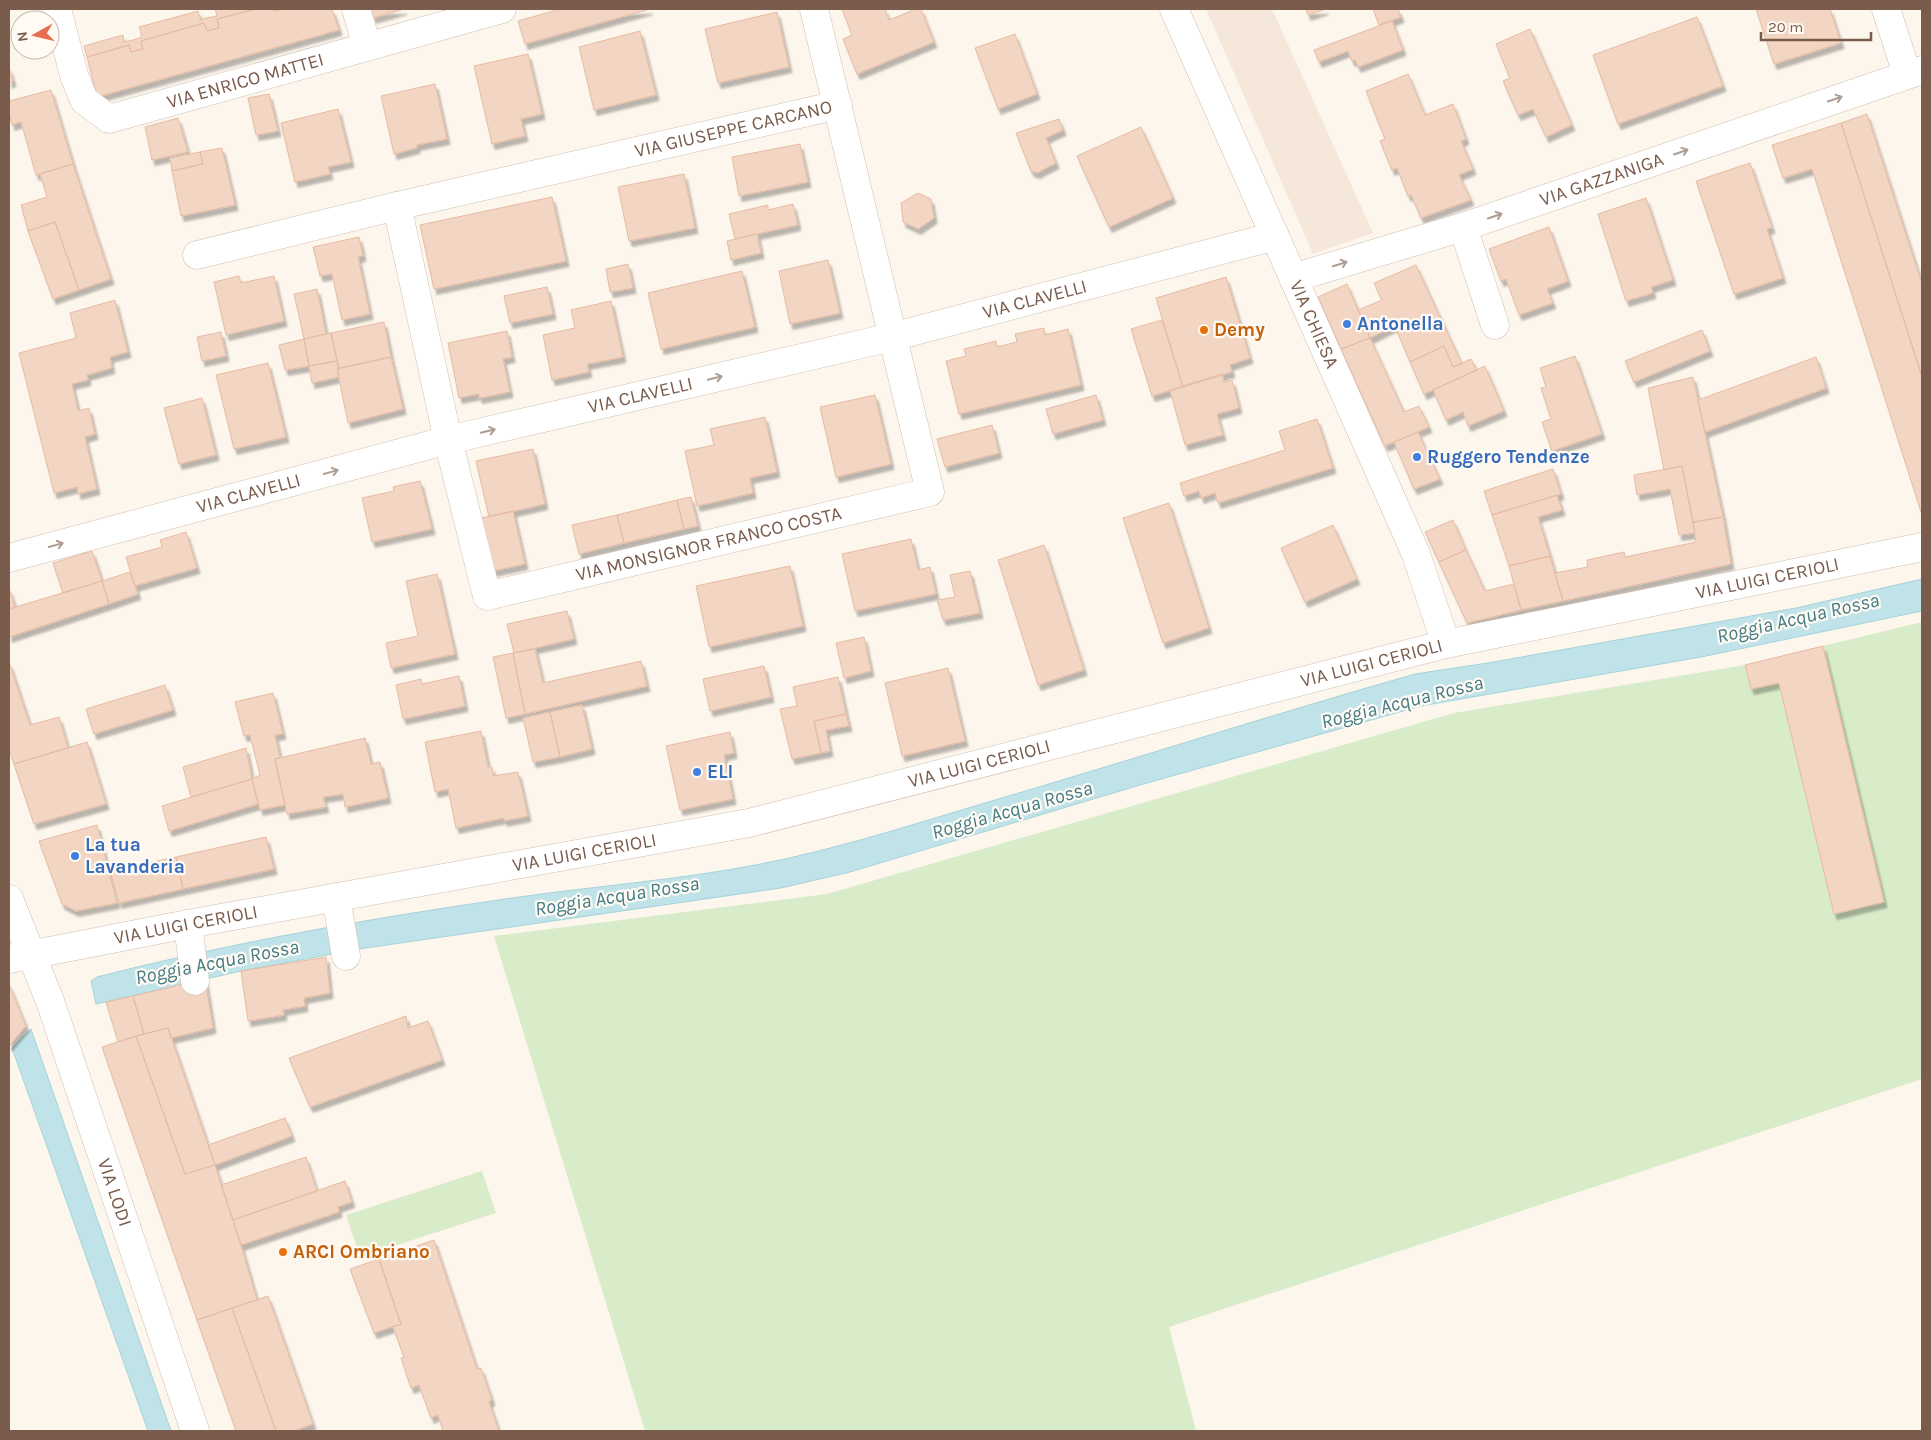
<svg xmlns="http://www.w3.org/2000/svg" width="1931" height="1440" font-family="Karla,sans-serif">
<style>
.residential{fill:#f5e8da}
.green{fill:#d8ecc9}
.water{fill:#bfe3e8;stroke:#a5d3da}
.building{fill:#f3d5c3;stroke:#e6bba3;filter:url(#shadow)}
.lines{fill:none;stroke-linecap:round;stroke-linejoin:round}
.minor-casing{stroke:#d1beb0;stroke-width:29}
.minor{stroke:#fff;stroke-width:28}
.oneway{stroke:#af9d94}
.shop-dot{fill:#3f7fe0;stroke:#fffaf3;stroke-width:2}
.food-dot{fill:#e8710a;stroke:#fffaf3;stroke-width:2}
.labels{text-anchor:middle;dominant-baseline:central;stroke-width:4.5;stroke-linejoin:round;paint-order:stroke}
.street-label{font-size:19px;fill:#7a5c4d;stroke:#fffaf3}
.shop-label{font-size:19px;font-weight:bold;fill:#366cbe;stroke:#fffaf3;text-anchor:start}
.food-label{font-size:19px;font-weight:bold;fill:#c56008;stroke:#fffaf3;text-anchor:start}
.water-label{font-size:20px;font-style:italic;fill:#437c86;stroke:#fffaf3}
</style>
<defs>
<filter id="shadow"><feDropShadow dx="3" dy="5.5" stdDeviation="1" flood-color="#0004"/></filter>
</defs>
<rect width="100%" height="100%" fill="#fdf6ec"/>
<!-- residential -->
<path class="residential" d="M1206 9H1272L1373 233 1313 254Z"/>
<!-- green -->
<path class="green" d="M1922 622V1079L1169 1327 1196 1431H645L494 936 827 894 1454 713 1745 665 1751 689 1779 683 1834 913 1884 901 1823 646Z
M482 1171 496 1213 360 1257 346 1215Z"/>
<!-- water -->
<path class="water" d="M1922 579V611L1701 657 1421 706 1140 785 850 872 781 888 359 949 241 971 96 1004 91 981 97 977C234 942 373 918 512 898 595 886 679 880 761 864 837 849 911 825 985 803 1128 761 1271 715 1415 674L1488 663 1796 608Z
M31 1029 171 1431H148L12 1048Z"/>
<!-- building -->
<path class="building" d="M215 9H256L217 19 219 28 207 31 204 23 141 41 143 49 131 52 129 45 87 57 84 46 123 35 124 42 133 40 142 37 139 27 198 11 201 20 206 18 217 16Z
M256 9H274V11L283 9H332L339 30 97 97 87 57 129 45 131 52 143 49 141 41 204 23 207 31 219 28 217 19Z
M370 9H404L373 18Z
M560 9H650L525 44 518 21Z
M842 9H885L889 20 916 9H921L934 42 857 74 843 39 852 35Z
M1306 9H1326L1308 15Z
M1373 9H1398L1401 17 1379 25Z
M1756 9H1830L1841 43 1774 64Z
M777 12 789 67 718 83 705 29Z
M1697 17 1723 86 1618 124 1593 55Z
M1392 21 1403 50 1358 67 1355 60 1352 61 1348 51 1319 62 1314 50Z
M1530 29 1572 125 1546 137 1533 109 1518 115 1503 81 1510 78 1496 44Z
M640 31 656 95 594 110 579 47Z
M1015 34 1037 94 998 109 975 48Z
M528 54 542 114 521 119 525 136 492 144 474 66Z
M9 67 13 81 9 83Z
M1408 74 1425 115 1453 104 1466 139 1461 141 1473 169 1459 175 1471 200 1421 218 1411 195 1408 196 1397 168 1392 170 1380 141 1385 139 1366 91Z
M435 84 447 139 417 145V148L394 154 381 96Z
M51 90 73 164 36 175 21 122 12 125 9 114V101Z
M269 94 278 131 256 135 248 98Z
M338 109 351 162 328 167 330 174 295 182 281 123Z
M1867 114 1922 284V377L1841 123Z
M178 118 188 152 152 160 145 127Z
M1059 119 1063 130 1046 138 1056 163 1037 173 1031 171 1016 133Z
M1841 123 1922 377V515L1812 169 1783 178 1772 145Z
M1141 127 1173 198 1109 227 1077 156Z
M800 144 808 182 739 196 732 157Z
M222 148 235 205 181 216 172 171 203 164 200 152Z
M200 152 203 164 172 171 170 158Z
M1750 163 1772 228 1767 229 1783 278 1734 294 1696 181Z
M73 164 111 279 79 290 55 222 28 231 21 205 47 197 40 174Z
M684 174 695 228 629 241 618 187Z
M918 193 931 199 934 218 918 229 903 222 901 203Z
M552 197 566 261 434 289 420 225Z
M1646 198 1673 280 1651 287 1653 293 1626 301 1598 214Z
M793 204 798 225 735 239 729 214 768 205V210Z
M55 222 79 290 53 299 28 231Z
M1549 227 1568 281 1547 289 1553 303 1519 315 1506 279 1501 281 1489 249Z
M757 234 761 253 731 260 727 241Z
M359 237 363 256 358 257 370 314 342 320 332 274 320 276 313 247Z
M828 260 840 313 790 324 779 271Z
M628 264 633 288 610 292 606 269Z
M1416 265 1462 364 1453 367 1444 346 1410 362 1395 326 1370 338 1358 310 1382 300 1374 283Z
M742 271 755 327 661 349 648 293Z
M239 276 241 283 274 276 284 321 226 335 214 282Z
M1226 277 1250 358 1230 365 1232 372 1183 387 1156 298Z
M1347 284 1370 338 1341 349 1318 297Z
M547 287 553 314 510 323 504 296Z
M317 289 326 334 304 339 294 294Z
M115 300 128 352 110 357 112 368 87 375 88 380 72 384 78 411 89 408 95 434 85 437 97 489 78 494 77 487 54 493 19 353 76 338 70 313Z
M611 301 623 357 587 364 589 372 552 380 543 335 575 328 571 310Z
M1162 320 1183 387 1152 396 1131 329Z
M384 322 391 357 339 368 331 333Z
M1044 328 1045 335 1068 329 1081 385 959 414 946 361 966 356 964 349 996 341 997 347 1017 342 1015 334Z
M1702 330 1710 351 1634 382 1625 361Z
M507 331 512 357 503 359 510 392 479 398V394L459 398 448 343Z
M221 332 226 356 202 361 197 337Z
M331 333 337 361 309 366 304 339Z
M1370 338 1404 412 1419 406 1429 427 1385 446 1341 349Z
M304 339 309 366 285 370 279 345Z
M1444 346 1453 367 1471 359 1477 370 1424 394 1410 362Z
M1575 356 1602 434 1552 451 1542 422 1551 419 1541 388 1546 387 1540 368Z
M391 357 403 409 348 423 337 369Z
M1816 357 1826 388 1705 432 1698 400Z
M337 361 339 377 312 383 309 366Z
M268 363 286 437 234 449 216 375Z
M1485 366 1504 411 1468 426 1463 412 1446 420 1433 390Z
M1222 374 1224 382 1232 380 1239 408 1217 414 1223 435 1185 445 1170 390Z
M1693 377 1723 517 1693 522 1682 466 1664 470 1648 388Z
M875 395 891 464 836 477 820 407Z
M1096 395 1103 420 1053 434 1046 409Z
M202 398 216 455 179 464 164 408Z
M765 417 777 472 750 478 753 493 697 506 685 451 714 445 710 429Z
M1317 419 1333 468 1218 503 1215 493 1201 498 1199 491 1184 496 1180 483 1285 450 1279 431Z
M992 425 999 453 945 467 937 439Z
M1418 432 1440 479 1414 489 1394 442Z
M533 449 545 504 489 517 476 461Z
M1682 466 1695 533 1679 535 1670 489 1637 495 1634 475Z
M1553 469 1561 494 1492 515 1484 491Z
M420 481 432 529 372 542 362 498 394 491 393 487Z
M1557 495 1562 510 1538 517 1550 556 1509 566 1492 515Z
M691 497 698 526 684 529 677 500Z
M677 500 684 529 624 543 617 515Z
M1169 503 1209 628 1163 643 1123 518Z
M513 511 525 564 493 571 481 518Z
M617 515 624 543 579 554 572 525Z
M1723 517 1731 564 1563 601 1555 573 1588 567 1587 560 1624 552 1625 557 1696 542 1693 522Z
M1453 520 1466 550 1439 562 1425 532Z
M1333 525 1357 579 1305 602 1281 548Z
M186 532 197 568 135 586 126 557 162 547 160 540Z
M911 539 918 570 930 567 936 594 855 611 842 554Z
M1044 545 1084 670 1038 685 998 560Z
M1466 550 1485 591 1514 584 1521 610 1467 623 1439 562Z
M92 551 102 581 63 593 53 563Z
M1550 556 1563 601 1521 610 1509 566Z
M790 566 803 626 709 647 696 586Z
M970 571 980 613 943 620 937 600 955 597 950 575Z
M130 572 138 594 109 604 102 581Z
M437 574 455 654 391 668 386 643 418 636 406 581Z
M102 581 109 604 9 637V609Z
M9 588 15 607 9 609Z
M567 611 574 639 514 653 507 624Z
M864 637 871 671 844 678 836 643Z
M1823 646 1884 902 1834 914 1779 683 1751 689 1745 665Z
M535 649 543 683 641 661 647 686 525 714 513 653Z
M513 653 525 714 506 718 493 657Z
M9 662 30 725 59 717 68 748 14 764 9 749Z
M764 666 771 697 710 711 703 679Z
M948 668 965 741 902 756 885 683Z
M459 676 465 706 403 719 396 685 421 679 422 684Z
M838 677 846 714 814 721 821 753 792 759 780 709 797 706 793 687Z
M165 685 173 710 94 734 86 709Z
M273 693 283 734 275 735 280 758 275 759 285 805 260 810 252 779 260 775 250 735 244 736 235 702Z
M582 705 592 749 560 757 550 712Z
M550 712 560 757 533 762 523 718Z
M846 714 849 726 826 730 830 751 821 753 814 721Z
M481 731 488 767H492L493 776 518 772 528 816 504 821V818L456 828 448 789 435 792 425 742Z
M730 732 734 753 724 755 733 799 680 810 666 746Z
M365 738 371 764 380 762 388 798 345 807 343 794 323 797 326 807 287 814 275 759Z
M87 742 106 804 34 824 14 764Z
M246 748 252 779 191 797 183 767Z
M252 779 258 804 169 831 162 806Z
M97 825 117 903 76 911 62 904 39 841Z
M266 837 274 869 183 889 176 857Z
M176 857 183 889 119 903 110 871Z
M326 957 330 993 304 998 305 1006 283 1010 284 1015 248 1021 241 971Z
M205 979 213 1028 171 1038 168 1028 144 1034 133 996Z
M9 984 26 1026 9 1046Z
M133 996 144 1034 118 1042 106 1002Z
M406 1016 408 1028 428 1021 442 1060 310 1107 289 1058Z
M168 1028 215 1165 185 1174 136 1036Z
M136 1036 185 1174 215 1165 241 1245 257 1300 197 1320 102 1047Z
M285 1118 292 1136 215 1165 208 1145Z
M306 1157 317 1191 233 1220 221 1185Z
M345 1181 352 1202 338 1207 339 1212 241 1245 233 1220Z
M434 1240 477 1369 481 1368 492 1400 489 1402 499 1431H443L438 1415 431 1418 419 1385 411 1388 401 1358 404 1357 393 1327 401 1324 379 1259Z
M379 1259 401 1324 374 1333 350 1269Z
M268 1296 313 1424 294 1431H276L232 1308Z
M232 1308 276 1431H236L197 1320Z"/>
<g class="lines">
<defs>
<g id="minor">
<path id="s1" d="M57 9 74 75 84 100 109 119 502 9"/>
<path d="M356 9 367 46"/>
<path id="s2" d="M1174 9 1416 554 1446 644"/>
<path d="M1886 9 1907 74"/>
<path id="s3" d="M397 206 448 440 487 596 930 492 814 9"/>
<path d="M1463 227 1495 325"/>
<path id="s4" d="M197 255 397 206 838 105"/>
<path id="s5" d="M1293 278 1463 227 1922 70"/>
<path id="s6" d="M9 558 448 440 892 337 1275 236"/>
<path d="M336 897 346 956"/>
<path id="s7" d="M9 899 50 1001 195 1431"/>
<path d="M188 924 195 981"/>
<path id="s8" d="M9 959 188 924 749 823 1446 644 1922 547"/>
</g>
</defs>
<!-- minor casing -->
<use href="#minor" class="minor-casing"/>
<!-- minor -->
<use href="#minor" class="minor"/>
</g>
<!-- one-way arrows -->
<defs><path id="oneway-shaft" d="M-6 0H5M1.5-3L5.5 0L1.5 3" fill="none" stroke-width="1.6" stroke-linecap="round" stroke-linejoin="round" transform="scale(1.25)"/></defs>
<g class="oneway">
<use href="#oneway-shaft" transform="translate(1835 99) rotate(-19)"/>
<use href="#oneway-shaft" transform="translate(1681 152) rotate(-19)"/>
<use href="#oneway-shaft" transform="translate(1495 216) rotate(-19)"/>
<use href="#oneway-shaft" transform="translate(1340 264) rotate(-17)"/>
<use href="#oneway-shaft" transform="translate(715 378) rotate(-13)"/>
<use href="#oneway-shaft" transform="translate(488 431) rotate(-13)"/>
<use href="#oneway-shaft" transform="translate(331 472) rotate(-15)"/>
<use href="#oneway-shaft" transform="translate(56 545) rotate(-15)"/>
</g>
<!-- markers -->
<g class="shop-dot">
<circle cx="1347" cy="324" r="5"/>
<circle cx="1417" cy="457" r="5"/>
<circle cx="697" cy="772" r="5"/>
<circle cx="75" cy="856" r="5"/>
</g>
<g class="food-dot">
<circle cx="1204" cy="330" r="5"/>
<circle cx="283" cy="1252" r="5"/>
</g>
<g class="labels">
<!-- street labels -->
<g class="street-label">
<text stroke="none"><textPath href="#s1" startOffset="268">VIA ENRICO MATTEI</textPath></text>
<text stroke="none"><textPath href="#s4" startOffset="551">VIA GIUSEPPE CARCANO</textPath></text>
<text stroke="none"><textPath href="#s5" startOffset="324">VIA GAZZANIGA</textPath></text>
<text stroke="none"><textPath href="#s6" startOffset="1058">VIA CLAVELLI</textPath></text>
<text stroke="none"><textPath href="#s2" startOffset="345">VIA CHIESA</textPath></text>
<text stroke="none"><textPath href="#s6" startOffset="652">VIA CLAVELLI</textPath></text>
<text stroke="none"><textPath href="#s6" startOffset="248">VIA CLAVELLI</textPath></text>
<text stroke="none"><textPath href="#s3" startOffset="628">VIA MONSIGNOR FRANCO COSTA</textPath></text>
<text stroke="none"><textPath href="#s8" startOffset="1800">VIA LUIGI CERIOLI</textPath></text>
<text stroke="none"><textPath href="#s8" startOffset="1395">VIA LUIGI CERIOLI</textPath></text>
<text stroke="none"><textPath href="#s8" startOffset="990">VIA LUIGI CERIOLI</textPath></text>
<text stroke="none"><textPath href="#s8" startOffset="585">VIA LUIGI CERIOLI</textPath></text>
<text stroke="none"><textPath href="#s8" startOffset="180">VIA LUIGI CERIOLI</textPath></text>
<text stroke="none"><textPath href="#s7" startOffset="312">VIA LODI</textPath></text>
</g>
<!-- shop labels -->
<g class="shop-label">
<text x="1357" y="324">Antonella</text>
<text x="1427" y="457">Ruggero Tendenze</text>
<text x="707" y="772">ELI</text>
<text x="85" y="845">La tua<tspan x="85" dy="22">Lavanderia</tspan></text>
</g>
<!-- food labels -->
<g class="food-label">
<text x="1214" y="330">Demy</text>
<text x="293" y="1252">ARCI Ombriano</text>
</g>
<!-- water labels -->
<g class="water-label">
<text transform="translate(1798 618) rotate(-13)">Roggia Acqua Rossa</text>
<text transform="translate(1402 702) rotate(-14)">Roggia Acqua Rossa</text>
<text transform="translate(1012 810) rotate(-16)">Roggia Acqua Rossa</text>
<text transform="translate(617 896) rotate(-9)">Roggia Acqua Rossa</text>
<text transform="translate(217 962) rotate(-11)">Roggia Acqua Rossa</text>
</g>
</g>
<!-- border -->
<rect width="1931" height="1440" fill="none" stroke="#7a5c4d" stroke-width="20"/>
<!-- north arrow -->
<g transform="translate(35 35) rotate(262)"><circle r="24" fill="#fffaf3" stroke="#cabbb1"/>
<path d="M0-4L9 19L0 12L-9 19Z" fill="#e76f51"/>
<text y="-8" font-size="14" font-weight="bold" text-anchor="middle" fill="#7a5c4d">N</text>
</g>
<!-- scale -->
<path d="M1761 32v8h110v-8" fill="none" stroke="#7a5c4d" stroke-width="2.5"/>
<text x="1768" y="32" font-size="15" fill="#7a5c4d" stroke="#fffaf3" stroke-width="4" paint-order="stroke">20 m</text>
</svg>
